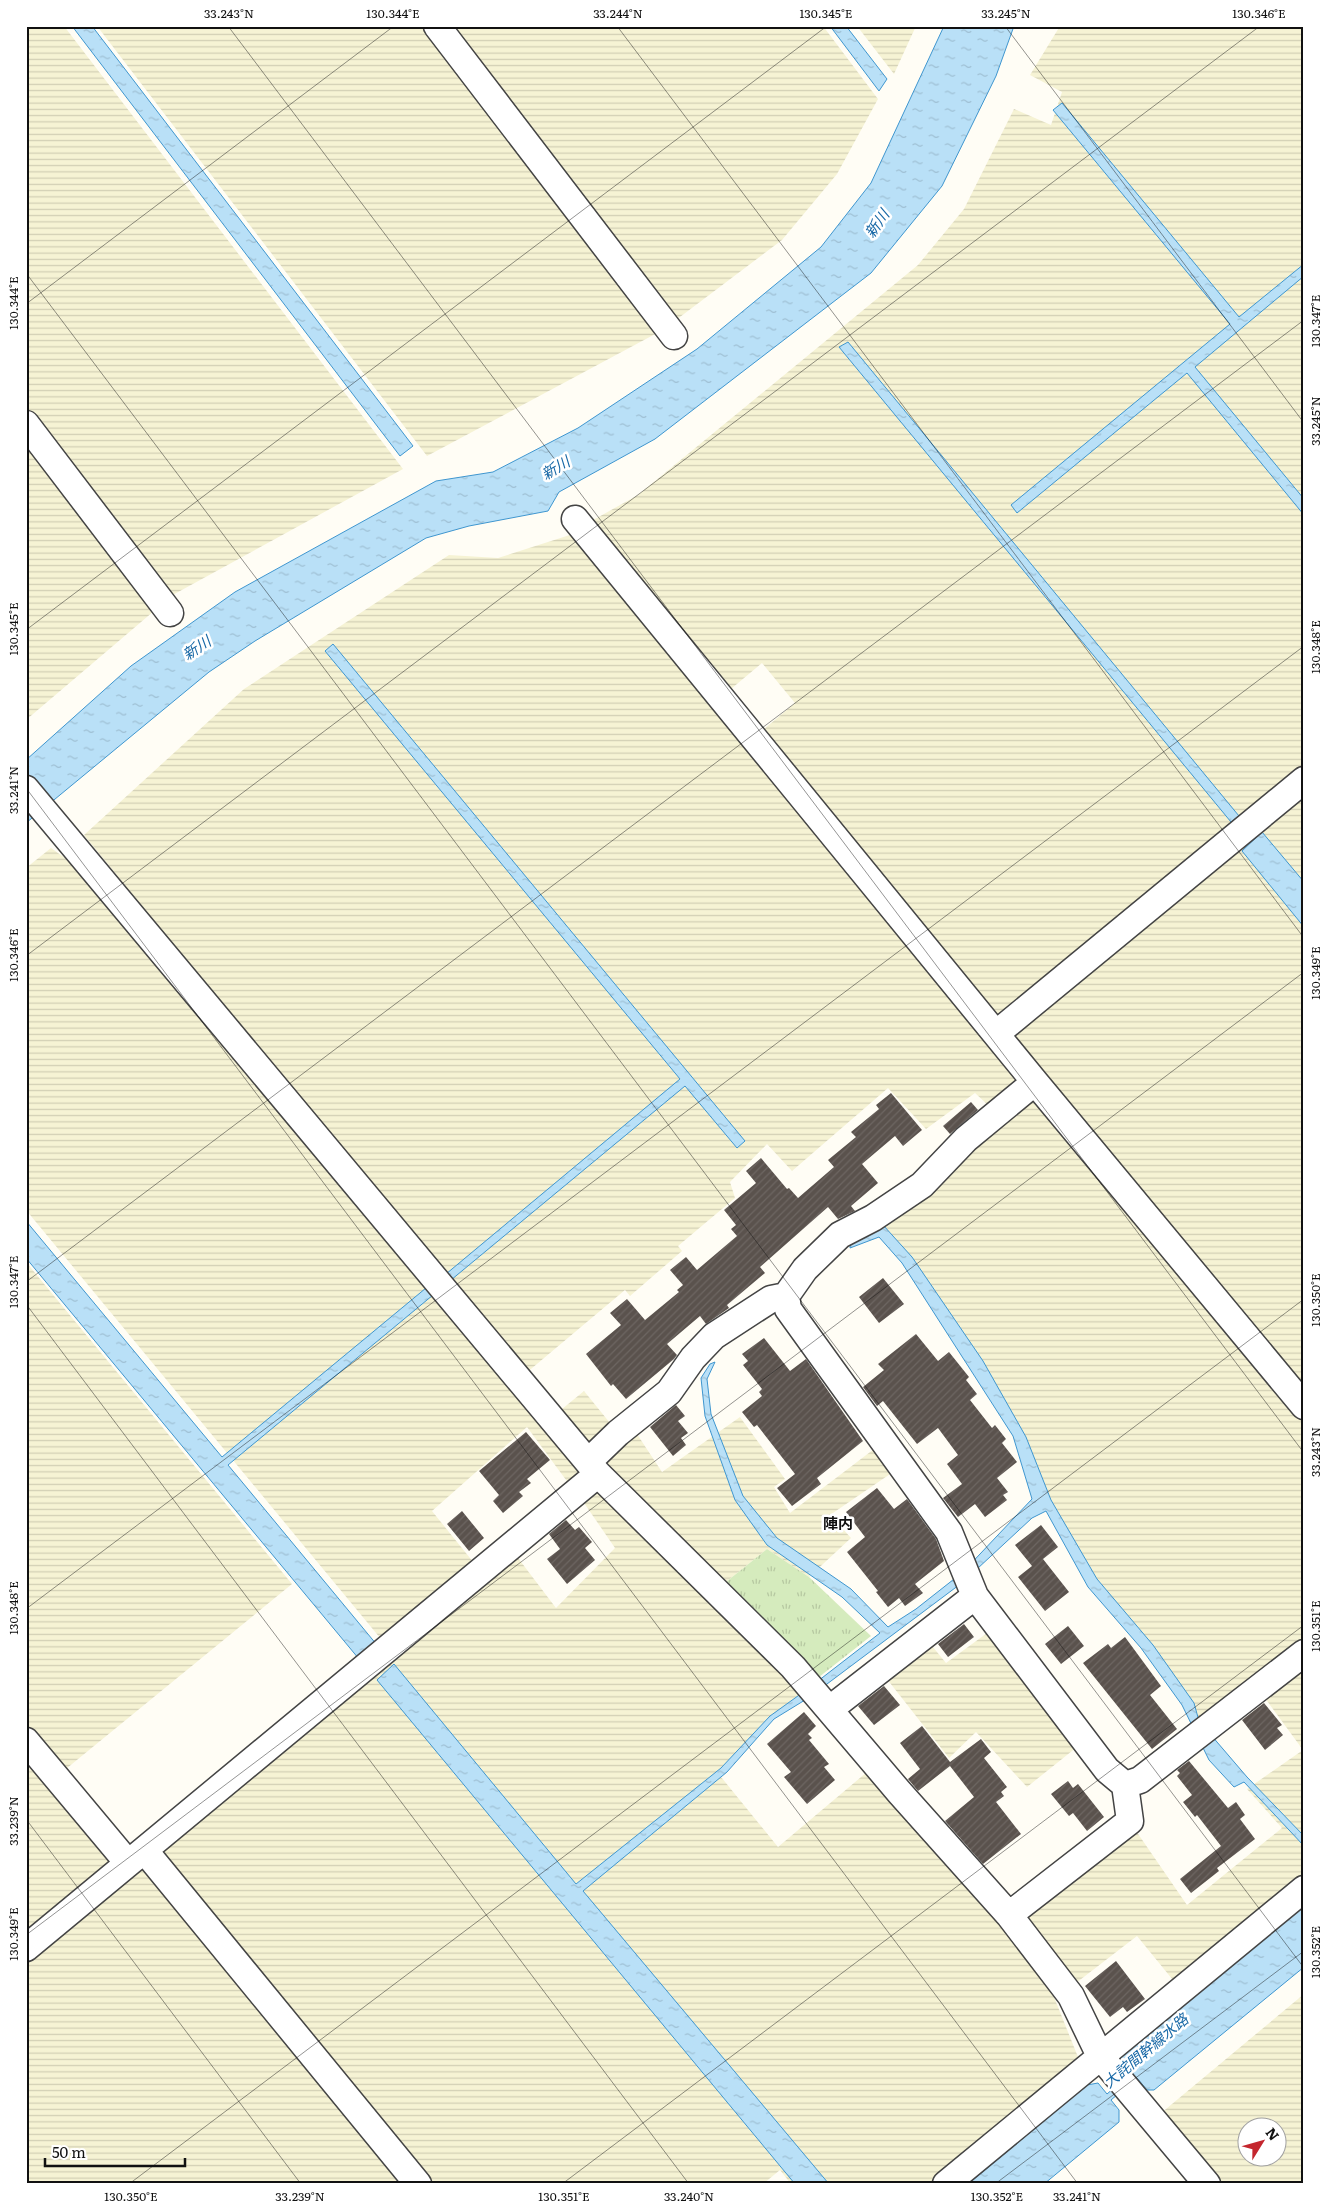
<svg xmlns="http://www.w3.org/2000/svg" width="1330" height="2210" font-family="Literata,'Noto Sans JP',serif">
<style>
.farmland{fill:url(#farmland-rules);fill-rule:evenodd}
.park{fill:url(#park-tufts)}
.water{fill:url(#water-ripples);stroke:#3f96cf}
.building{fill:url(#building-hatch)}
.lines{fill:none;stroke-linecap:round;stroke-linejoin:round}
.minor-casing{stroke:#444;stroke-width:29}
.minor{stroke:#fff;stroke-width:26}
.ticks{fill:none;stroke:#111;stroke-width:1;stroke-opacity:0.45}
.labels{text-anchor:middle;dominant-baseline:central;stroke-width:5;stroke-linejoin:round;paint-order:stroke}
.water-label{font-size:15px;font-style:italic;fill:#1768a6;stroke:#fff}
.neighbourhood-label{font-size:15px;font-weight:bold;fill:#111;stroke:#fff}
.neatline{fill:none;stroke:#111;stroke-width:2}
.ticks-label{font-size:12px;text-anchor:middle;fill:#111}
</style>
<defs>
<pattern id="farmland-rules" width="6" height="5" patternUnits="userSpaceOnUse" patternTransform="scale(1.25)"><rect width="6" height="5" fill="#f6f3d4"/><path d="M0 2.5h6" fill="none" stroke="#d2cfb5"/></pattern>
<pattern id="park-tufts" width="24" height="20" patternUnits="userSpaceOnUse" patternTransform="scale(1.25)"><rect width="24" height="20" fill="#d5ebbd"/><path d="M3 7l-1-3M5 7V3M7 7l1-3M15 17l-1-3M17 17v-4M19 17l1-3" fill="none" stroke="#b6c8a1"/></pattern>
<pattern id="water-ripples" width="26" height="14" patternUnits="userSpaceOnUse" patternTransform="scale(1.25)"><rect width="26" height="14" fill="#b9e0f7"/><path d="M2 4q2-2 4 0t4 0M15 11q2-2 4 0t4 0" fill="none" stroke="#9ebfd3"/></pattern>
<pattern id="building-hatch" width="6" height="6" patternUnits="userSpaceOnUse" patternTransform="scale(1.25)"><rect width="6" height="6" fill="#5a524d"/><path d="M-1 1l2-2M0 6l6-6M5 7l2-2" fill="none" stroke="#6d6662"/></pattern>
</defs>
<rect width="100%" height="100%" fill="#fffdf5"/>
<!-- farmland -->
<path class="farmland" d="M26 26H64L403 469 169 597 26 411Z
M97 26H428L659 332 427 456Z
M446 26H823L878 99 837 174 782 240 672 323Z
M857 26H916L894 74Z
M1060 26H1304V769L998 1022 758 734 795 703 762 663 725 694 586 524 638 495 918 265 964 209 1014 109 1051 125 1062 92 1030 75Z
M26 440 154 611 26 720Z
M573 534 1024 1078 990 1107 975 1093 926 1129 888 1088 792 1171 767 1144 730 1182 735 1198 678 1246 682 1251 630 1296 625 1290 525 1374 84 835 244 689 449 555 498 558Z
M1304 788V1393L1009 1034Z
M51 848 79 868 579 1472 569 1484 527 1427 432 1511 474 1563 381 1639 26 1210V868Z
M1031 1094 1304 1421V1645L1199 1727 1143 1647 1091 1588 1020 1436 881 1229Z
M26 1262 292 1584 61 1773 26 1731Z
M584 1391 623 1439 633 1428 662 1472 740 1417 785 1479 774 1487 790 1513 878 1446 896 1470 830 1515 851 1538 809 1577 767 1549 721 1586 556 1414Z
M600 1489 804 1694 773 1717 717 1772 778 1847 867 1772 1004 1925 1052 1992 1080 2062 935 2184H791L780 2170 763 2184H426L154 1851 515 1554 556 1608 615 1548 582 1500Z
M994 1628 1082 1743 1027 1787 976 1732 949 1758 883 1674 928 1641 946 1663Z
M1304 1662V1879L1177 1985 1137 1936 1076 1983 1023 1915 1134 1828 1187 1905 1282 1828 1247 1789 1303 1750 1262 1694Z
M26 1755 115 1862 26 1936Z
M143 1861 409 2184H26V1958Z
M1304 1994V2184H1218L1160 2114ZM1248 2128H1278V2158H1248Z"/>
<!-- park -->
<path class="park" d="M767 1549 809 1577 871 1636 814 1681 721 1586Z"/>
<!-- water -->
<path class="water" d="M72 26H92L413 446 400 456Z
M830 26H846L887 79 879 91Z
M944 26H1014L996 76 942 186 871 273 655 439 559 492 548 511 469 526 426 538 255 641 209 672 26 823V760L131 666 235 592 436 481 493 472 578 428 697 349 821 247 871 183Z
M1062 103 1239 317 1304 264V276L1195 367 1304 499V515L1187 373 1017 513 1011 505 1230 324 1053 110Z
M848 342 1239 816 1231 822 839 347Z
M333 644 745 1141 737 1148 685 1086 451 1280 446 1274 680 1079 325 651Z
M1262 832 1304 882V927L1242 851Z
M26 1221 222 1457 426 1288 433 1295 228 1465 377 1645 359 1659 26 1258Z
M883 1225 912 1257 983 1361 1026 1437 1051 1500 1097 1579 1153 1645 1194 1703 1199 1721 1247 1777 1304 1836V1846L1244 1782 1234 1787 1209 1760 1182 1705 1141 1648 1088 1587 1046 1511 1032 1518 963 1582 823 1687 818 1681 880 1633 842 1597 767 1545 735 1500 705 1416 701 1378 710 1364 715 1362 707 1379 711 1414 743 1496 777 1538 851 1589 888 1627 916 1609 963 1572 1032 1499 1013 1436 902 1263 879 1237 850 1248 851 1240Z
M394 1664 576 1884 721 1768 770 1716 802 1693 805 1700 774 1719 727 1772 583 1891 829 2184H795L377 1680Z
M1304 1901V1967L1154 2090H1147L1137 2078 1111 2100 1119 2110V2122L1044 2184H968L1087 2085 1098 2083 1107 2094 1132 2072 1120 2058 1123 2050Z"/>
<!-- building -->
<path class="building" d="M891 1093 922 1130 903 1146 895 1136 862 1164 878 1183 851 1206 855 1211 838 1219 828 1207 760 1267 765 1273 727 1305 729 1308 706 1324 700 1316 667 1344 677 1355 674 1359 626 1399 613 1384 611 1386 586 1354 621 1325 610 1313 627 1299 645 1320 679 1292 677 1290 683 1285 670 1270 686 1257 697 1270 737 1236 731 1229 736 1225 724 1210 756 1183 746 1171 761 1158 787 1189 789 1188 798 1198 834 1167 828 1160 856 1137 851 1132 879 1109 876 1105Z
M971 1102 978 1110 950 1134 943 1126Z
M883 1278 904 1304 879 1323 859 1297Z
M916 1334 938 1361 949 1352 969 1377 966 1380 977 1394 970 1400 992 1428 995 1425 1006 1439 1002 1443 1017 1462 997 1478 1008 1492 1003 1495 1007 1500 985 1517 975 1504 958 1517 943 1498 962 1484 947 1464 958 1455 938 1428 917 1444 883 1401 877 1406 863 1387 884 1370 878 1364Z
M764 1338 790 1371 806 1359 863 1441 817 1478 821 1484 792 1506 777 1488 795 1474 757 1425 754 1427 742 1412 762 1396 759 1392 762 1389 743 1365 748 1361 742 1354Z
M676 1405 685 1416 678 1421 688 1433 681 1438 686 1445 673 1456 650 1427Z
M526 1432 550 1460 527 1479 531 1483 519 1492 523 1496 503 1513 493 1501 499 1495 479 1471Z
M877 1488 894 1509 907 1499 936 1539 944 1561 915 1584 923 1593 905 1606 899 1598 888 1607 876 1592 878 1591 847 1552 865 1537 846 1512Z
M462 1511 484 1538 469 1551 447 1524Z
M566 1520 575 1530 579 1527 592 1542 585 1548 595 1560 567 1584 547 1559 560 1549 549 1534Z
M1041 1525 1058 1547 1043 1559 1069 1592 1045 1611 1018 1577 1032 1566 1015 1545Z
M964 1624 974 1637 948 1657 938 1644Z
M1068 1626 1084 1646 1061 1664 1045 1644Z
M1125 1637 1161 1686 1150 1695 1177 1729 1152 1749 1083 1663 1108 1644 1111 1648Z
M884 1686 900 1705 874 1725 858 1706Z
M1264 1703 1282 1725 1277 1728 1283 1735 1265 1750 1242 1720Z
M804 1712 816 1726 808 1734 812 1738 809 1740 829 1764 824 1767 835 1780 807 1804 784 1777 791 1772 767 1744Z
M922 1726 950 1762 981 1739 991 1752 984 1758 1007 1787 1001 1792 1004 1796 996 1802 1021 1834 983 1864 945 1821 974 1797 950 1766 918 1791 908 1779 920 1769 900 1743Z
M1189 1761 1228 1808 1236 1802 1245 1815 1240 1819 1255 1839 1217 1868 1219 1871 1191 1893 1180 1879 1221 1846 1197 1815 1195 1817 1183 1802 1192 1795 1177 1776 1180 1773 1177 1770Z
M1068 1781 1073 1788 1078 1784 1104 1817 1087 1831 1073 1813 1069 1816 1051 1794Z
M1116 1961 1145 1999 1127 2012 1123 2007 1110 2017 1085 1986Z"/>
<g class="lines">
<defs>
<path id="minor" d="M437 26 674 336
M26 424 170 613
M575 519 1035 1082 1304 1406
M26 789 598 1474 793 1667 900 1793 1009 1915 1071 1996 1100 2056 1207 2184
M997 1033 1304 780
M588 1462 618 1433 669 1392 693 1358 714 1336 771 1299 786 1296
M830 1709 975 1596
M26 1741 128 1863
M1125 1785 1140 1780 1304 1653
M145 1851 418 2184
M1009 1915 1130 1821 1125 1785 1107 1770 975 1596 949 1532 788 1309 786 1296 805 1269 840 1235 873 1218 922 1185 966 1139 1035 1082
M26 1948 598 1474
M946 2184 1304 1889"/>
</defs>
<!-- minor casing -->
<use href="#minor" class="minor-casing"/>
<!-- minor -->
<use href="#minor" class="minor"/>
</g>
<!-- ticks -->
<path class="ticks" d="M228 26 1304 1453M617 26 1304 938M1005 26 1304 423M26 273 1304 1968M26 304 394 26M26 630 827 26M26 788 1078 2184M26 956 1260 26M26 1282 1304 320M26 1304 689 2184M26 1609 1304 646M26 1819 301 2184M26 1935 1304 972M129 2184 1304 1299M562 2184 1304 1625M995 2184 1304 1951"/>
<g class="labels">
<!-- water labels -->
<g class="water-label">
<text transform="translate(876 223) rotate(-55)">新川</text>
<text transform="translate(555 467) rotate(-31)">新川</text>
<text transform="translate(196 647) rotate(-34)">新川</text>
<text transform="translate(1145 2050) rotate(-40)">大詫間幹線水路</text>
</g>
<!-- neighbourhood labels -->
<g class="neighbourhood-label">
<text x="838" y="1522">陣内</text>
</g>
</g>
<!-- border -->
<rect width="1330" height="2210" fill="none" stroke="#ffffff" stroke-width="55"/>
<!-- north arrow -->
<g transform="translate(1262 2142) rotate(53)"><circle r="24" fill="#ffffff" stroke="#a0a0a0"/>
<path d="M0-4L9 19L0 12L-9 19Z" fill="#c4262e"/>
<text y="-8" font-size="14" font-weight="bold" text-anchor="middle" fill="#111111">N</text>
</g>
<!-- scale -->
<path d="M45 2158v8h140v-8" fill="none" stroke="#111111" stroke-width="2.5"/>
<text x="52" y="2158" font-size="15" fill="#111111" stroke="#ffffff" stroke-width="4" paint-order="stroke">50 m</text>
<rect x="28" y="28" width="1274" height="2154" class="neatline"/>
<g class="ticks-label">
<text x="229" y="18">33.243°N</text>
<text x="393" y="18">130.344°E</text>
<text x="618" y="18">33.244°N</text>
<text x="826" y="18">130.345°E</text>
<text x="1006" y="18">33.245°N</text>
<text x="1259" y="18">130.346°E</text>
<text transform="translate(14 303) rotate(-90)" y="4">130.344°E</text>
<text transform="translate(1316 321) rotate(-90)" y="4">130.347°E</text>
<text transform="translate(1316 421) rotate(-90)" y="4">33.245°N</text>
<text transform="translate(14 629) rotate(-90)" y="4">130.345°E</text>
<text transform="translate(1316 647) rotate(-90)" y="4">130.348°E</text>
<text transform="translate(14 790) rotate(-90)" y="4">33.241°N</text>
<text transform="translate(14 955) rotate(-90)" y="4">130.346°E</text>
<text transform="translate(1316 973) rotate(-90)" y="4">130.349°E</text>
<text transform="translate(14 1282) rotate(-90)" y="4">130.347°E</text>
<text transform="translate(1316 1300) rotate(-90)" y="4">130.350°E</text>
<text transform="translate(1316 1452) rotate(-90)" y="4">33.243°N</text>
<text transform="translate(14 1608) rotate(-90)" y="4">130.348°E</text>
<text transform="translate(1316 1626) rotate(-90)" y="4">130.351°E</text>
<text transform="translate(14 1821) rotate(-90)" y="4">33.239°N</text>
<text transform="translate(14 1934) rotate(-90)" y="4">130.349°E</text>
<text transform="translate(1316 1952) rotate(-90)" y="4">130.352°E</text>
<text x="131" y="2201">130.350°E</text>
<text x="300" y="2201">33.239°N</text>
<text x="564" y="2201">130.351°E</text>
<text x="689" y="2201">33.240°N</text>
<text x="997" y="2201">130.352°E</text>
<text x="1077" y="2201">33.241°N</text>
</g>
</svg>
